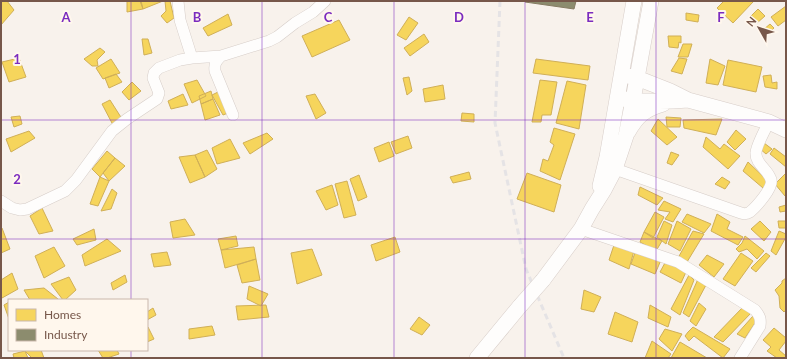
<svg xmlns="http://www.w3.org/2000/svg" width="787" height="359" font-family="Lato,sans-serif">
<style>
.homes{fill:#f6d55c;stroke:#d0af57}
.industry{fill:#8c8c6e;stroke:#867c63}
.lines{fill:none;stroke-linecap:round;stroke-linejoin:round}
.street-casing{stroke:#d6cdc8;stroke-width:12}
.secondary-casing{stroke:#d7cdc8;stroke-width:16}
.street{stroke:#fefdfc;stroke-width:11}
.secondary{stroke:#fefdfc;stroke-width:15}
.rail{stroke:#e5e3e5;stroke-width:3;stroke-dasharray:6 4;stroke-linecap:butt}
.secondary-bridge-casing{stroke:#d7cdc8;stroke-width:16;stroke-linecap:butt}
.secondary-bridge{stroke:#fefdfc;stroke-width:15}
.grid{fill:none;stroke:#7b2cbf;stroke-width:1;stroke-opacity:0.55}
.grid-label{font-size:13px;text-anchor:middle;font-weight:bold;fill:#7b2cbf;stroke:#fff7ed;stroke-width:4;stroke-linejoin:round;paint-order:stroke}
</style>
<rect width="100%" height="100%" fill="#f8f2ec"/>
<!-- homes -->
<path class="homes" d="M1 1H7L14 10 1 25Z
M127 1H141L143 9 127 12Z
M140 1H163L143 9Z
M165 1H170L174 18 167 23 161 16 166 11Z
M724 1H753V2L733 23 717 8Z
M786 6V20L778 26 771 17Z
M758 9 765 16 757 23 751 16Z
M686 13 699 15 698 22 686 20Z
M228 14 232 25 208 36 203 28Z
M409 17 418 23 406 40 397 35Z
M339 20 350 40 312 57 302 36Z
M770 24 774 28 767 35 763 30Z
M424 34 429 42 410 56 404 48Z
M668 36H681V43L679 42 678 48 669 47Z
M142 39H148L152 53 144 55Z
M683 44H692L688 57H678Z
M100 48 105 52 97 60 98 66H92L84 59Z
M19 58 26 77 9 82 2 62Z
M679 58 687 59 682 74 671 71Z
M111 59 120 73 103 79 96 68Z
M536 59 590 66 588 80 533 73Z
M710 59 725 66 718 85 706 83Z
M728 60 762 67 756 92 723 85Z
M116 74 122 82 109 88 105 78Z
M771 75 772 83 777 82V89L765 87 763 76Z
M409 77 412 91 407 95 403 78Z
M197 80 206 96 192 103 184 84Z
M540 80 557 82 551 115H542L541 122H532Z
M567 81 586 85 579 129 556 123Z
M132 82 141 91 129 100 122 92Z
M443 85 445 99 425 102 423 89Z
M211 91 213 99 201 104 199 96Z
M220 91 228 113 223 115 212 95Z
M183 94 188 105 171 109 168 101Z
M315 94 326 113 316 119 306 96Z
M213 99 220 115 205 120 201 104Z
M110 100 124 122 113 125 102 104Z
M462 113 474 114V122L461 121Z
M20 116 22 124 14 127 11 117Z
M666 117 681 118 680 127H667Z
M658 119 677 137 667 145 651 131Z
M722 119 716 135 684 128 683 120Z
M554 128 575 134 560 180 540 171 543 159 548 161 554 145 550 142Z
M736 130 746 139 735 150 727 142Z
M29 131 35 138 11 152 6 139Z
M267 133 273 139 250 154 243 143Z
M408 136 412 148 396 154 391 142Z
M706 137 720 149 724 144 740 156 728 169 703 147Z
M230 139 240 158 217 164 212 148Z
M389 142 394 156 379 162 374 148Z
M764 143 772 149 766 154 759 148Z
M774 148 786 157V167L770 154Z
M207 150 217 169 205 177 195 155Z
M107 151 115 158 100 177 92 169Z
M671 152 679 155 672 165 667 163Z
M195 155 205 177 190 183 179 157Z
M115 158 125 166 109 181 103 173Z
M748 162 769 182 763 188 743 171Z
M469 172 471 179 453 183 450 177Z
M527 173 561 185 554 212 517 199Z
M785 174 786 176V194L785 196 775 184Z
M359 175 367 197 358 201 350 179Z
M100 177 109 181 98 206 90 204Z
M722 177 730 182 725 189 715 184Z
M347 181 356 215 344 218 335 184Z
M332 185 338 205 326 210 316 191Z
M640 187 663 198 657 205 638 195Z
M112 189 117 193 111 209 101 211Z
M664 201 681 209 673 222 665 219 670 212 658 210Z
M786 205V211L780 212 779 207Z
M42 208 53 231 39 234 30 216Z
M655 212 664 217 653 238 644 232Z
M687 214 711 224 704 233 682 222Z
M717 214 730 222 727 229 743 237 738 245 711 231Z
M185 219 195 235 173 238 170 222Z
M664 221 672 225 666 244 657 237Z
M677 221 691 229 680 251 668 244Z
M760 221 771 232 764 241 751 229Z
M778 221H786V228H779Z
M1 228H2L10 249 1 253Z
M94 229 96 240 77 245 73 239Z
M693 231 704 234 687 262 678 258Z
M779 231 786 234V237L776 255 771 251Z
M644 232 662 241 656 251 640 242Z
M236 236 238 246 221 250 218 239Z
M745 236 764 251 757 259 747 249 739 252 736 249 742 243Z
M395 237 400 252 376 261 371 245Z
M107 239 121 251 85 266 82 255Z
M615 242 635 247 629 269 609 260Z
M54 247 65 266 44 278 35 256Z
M254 247 256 259 225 268 221 250Z
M312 249 322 275 297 284 291 253Z
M636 250 661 260 655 274 631 264Z
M167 252 171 265 154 267 151 254Z
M741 253 753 261 735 286 723 279Z
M766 253 770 256 756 272 751 268Z
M707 255 724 264 714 277 699 265Z
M256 259 260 280 242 283 237 265Z
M666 261 686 272 681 283 660 272Z
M12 273 18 289 2 298 1 296V280Z
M125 275 127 282 113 290 111 283Z
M689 275 694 280 680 315 671 309Z
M69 277 76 290 65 300H63L51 284Z
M786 278V310L784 312 780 308 779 296 775 290 782 283V281Z
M698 279 706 285 689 317 683 313Z
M249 286 268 294 261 306 247 299Z
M44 288 58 299 57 300H30L24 290Z
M584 290 601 297 594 312 581 309Z
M9 302V319L4 305Z
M699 303 706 309 696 326 690 321Z
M266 305 269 317 238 320 236 306Z
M650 305 671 317 668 327 648 318Z
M743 307 752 312 723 342 714 337Z
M153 308 156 315 147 320V312Z
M615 312 638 322 632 342 608 334Z
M753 316 757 320 745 338 737 334Z
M419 317 430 325 422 335 410 329Z
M212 326 215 335 189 339V329Z
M147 327H148L154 339 147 342Z
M693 327 730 349 723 358 694 336 689 341 685 336 688 332Z
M774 328 786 338V341L779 350 786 356 785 358H777L767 351 771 347 763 340Z
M665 329 682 334 672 351 659 339Z
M652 341 671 354 668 358H645Z
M680 342 707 358H671Z
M27 350H41L44 358H32L25 351Z
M98 350H117L119 354 107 358H103Z
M25 351 28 358H14L13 354Z"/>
<!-- industry -->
<path class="industry" d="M526 1H576L574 9 525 2Z"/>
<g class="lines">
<defs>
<path id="street" d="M178 1 180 20 192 58
M233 115 215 71C214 64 216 61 221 56L269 41 277 37 295 23 313 12 325 1
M615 169 741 213C744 214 747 214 750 212 756 207 774 187 771 180 769 170 755 164 756 153 756 146 765 130 769 122
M1 201 12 208 20 210 27 209 65 191 76 180 112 131 127 119 157 99 159 93 153 78 154 73 159 68 180 60 192 58 221 56
M581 229 678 262 755 310C760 316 761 319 760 326L740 358"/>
<path id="secondary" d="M628 76 637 78 670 91 688 100 769 122 786 130
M623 99C645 102 666 102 688 100
M628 132C637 116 645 109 663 104
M600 186 607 157 634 1
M543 280 581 229 592 209 604 190 615 169 626 136 633 100 651 1
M477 358 520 306"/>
</defs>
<!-- street casing -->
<use href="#street" class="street-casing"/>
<!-- secondary casing -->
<use href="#secondary" class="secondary-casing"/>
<!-- street -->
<use href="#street" class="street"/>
<!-- secondary -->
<use href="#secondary" class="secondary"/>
<!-- rail -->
<path class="rail" d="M500 1 495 123 526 269 564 358"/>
<defs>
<path id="secondary-bridge" d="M520 306 543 280"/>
</defs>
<!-- secondary-bridge casing -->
<use href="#secondary-bridge" class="secondary-bridge-casing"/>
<!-- secondary-bridge -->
<use href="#secondary-bridge" class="secondary-bridge"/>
</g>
<!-- grid -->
<path class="grid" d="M131 1V300M262 1V358M394 1V358M525 1V358M656 1V358M1 120H786M1 239H786M131 350V358"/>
<g class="grid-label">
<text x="66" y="22">A</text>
<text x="197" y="22">B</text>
<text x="328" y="22">C</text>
<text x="459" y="22">D</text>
<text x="590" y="22">E</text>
<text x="721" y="22">F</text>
<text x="17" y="64">1</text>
<text x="17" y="184">2</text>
</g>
<!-- border -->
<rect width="787" height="359" fill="none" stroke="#77574a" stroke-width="4"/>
<!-- legend -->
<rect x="8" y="299" width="140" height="52" fill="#fff7ed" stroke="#c9b7ac"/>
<rect x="16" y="309" width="20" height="12" fill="#f6d55c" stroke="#c9b7ac"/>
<text x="44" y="319" font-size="12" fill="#77574a">Homes</text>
<rect x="16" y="329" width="20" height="12" fill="#8c8c6e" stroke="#c9b7ac"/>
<text x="44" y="339" font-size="12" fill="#77574a">Industry</text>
<!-- north arrow -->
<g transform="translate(759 28) rotate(309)" stroke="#fff7ed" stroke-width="3" paint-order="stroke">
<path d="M0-3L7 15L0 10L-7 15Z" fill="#77574a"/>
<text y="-6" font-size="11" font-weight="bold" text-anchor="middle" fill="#77574a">N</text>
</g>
</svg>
